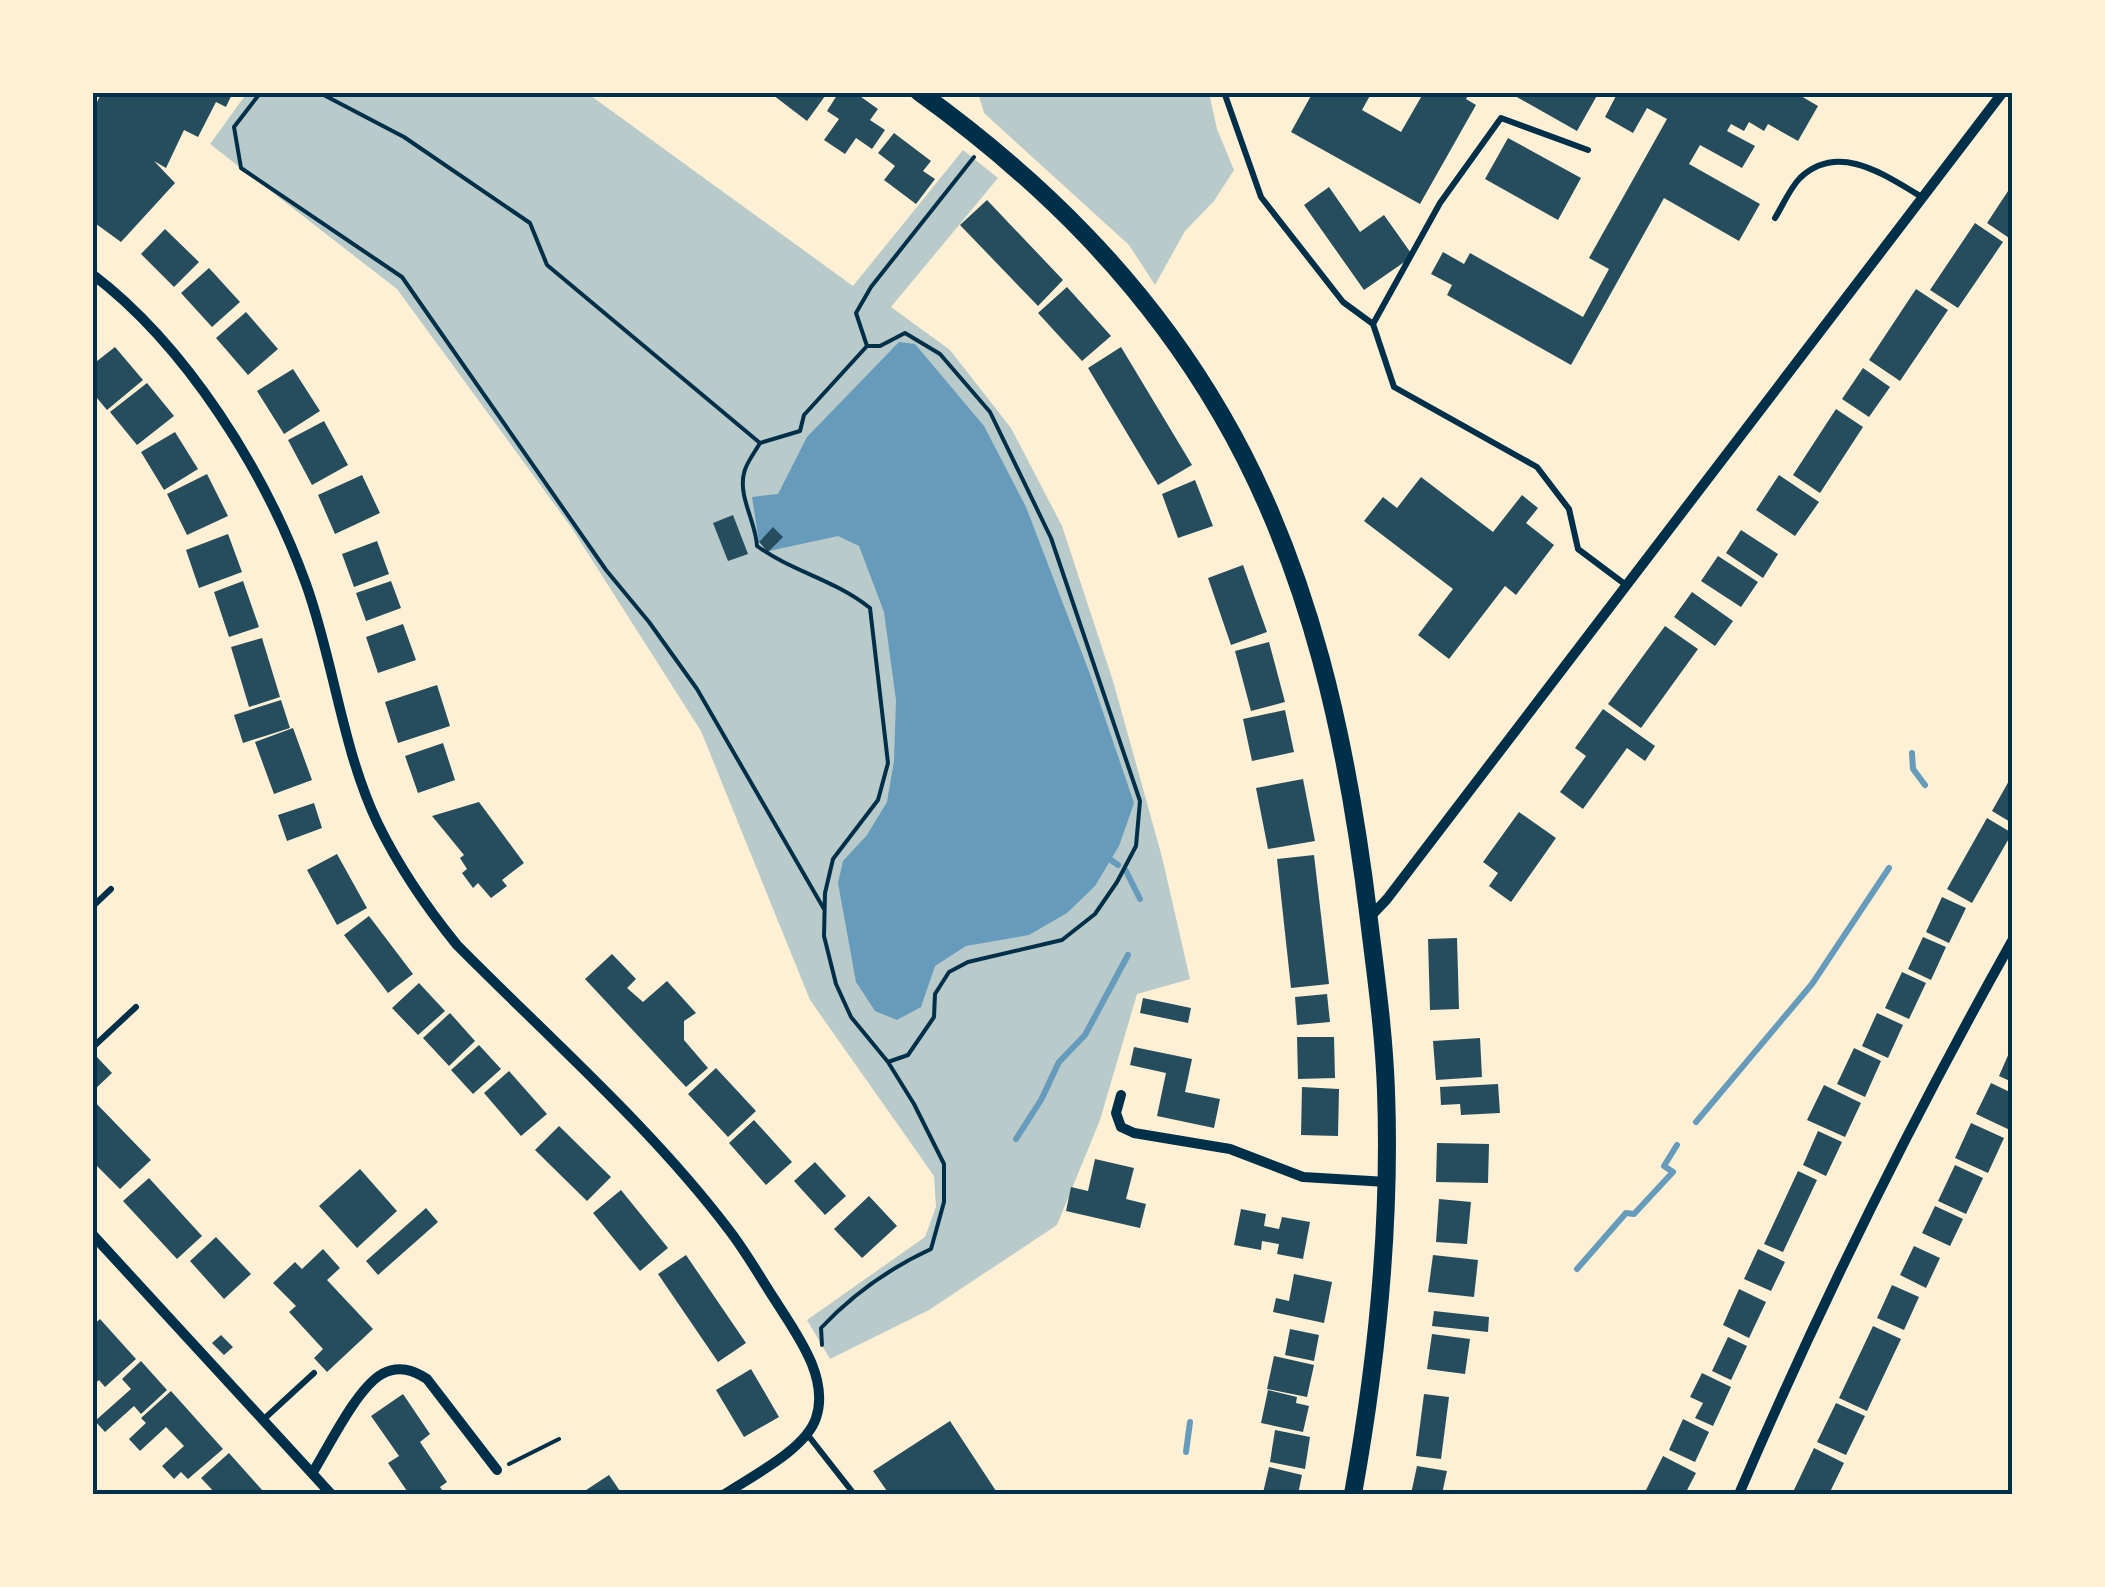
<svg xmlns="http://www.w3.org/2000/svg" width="2105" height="1587" font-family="Mulish,sans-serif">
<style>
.green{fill:#b9caca}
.water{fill:#669bbc}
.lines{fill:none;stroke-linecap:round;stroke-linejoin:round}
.stream{stroke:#669bbc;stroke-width:6}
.building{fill:#264d5e}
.path{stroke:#003049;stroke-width:4}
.service{stroke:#003049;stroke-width:6}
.minor{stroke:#003049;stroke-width:10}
.secondary{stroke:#003049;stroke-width:18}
.neatline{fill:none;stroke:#003049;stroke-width:4}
</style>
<rect width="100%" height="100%" fill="#fdf0d5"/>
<!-- green -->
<path class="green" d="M247 93H587L853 286 963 150 998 178 891 307 950 350 1011 428 1062 526 1113 681 1162 857 1190 979 1137 994 1100 1120 1057 1225 929 1310 830 1359 807 1320 925 1237 936 1207 934 1176 810 1000 701 731 571 527 397 289 210 144Z
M978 93H1209L1217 129 1234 170 1214 201 1185 231 1155 285 1129 245 984 113Z"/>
<!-- water -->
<path class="water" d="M899 342 915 344 984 426 1026 507 1090 674 1134 803 1119 846 1095 886 1067 913 1029 935 966 946 935 966 921 1007 897 1020 875 1011 856 982 838 883 843 861 867 835 887 802 894 761 896 700 884 612 859 546 838 536 769 551 773 528 759 542 752 497 778 494 807 437Z"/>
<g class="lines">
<!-- stream -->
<path class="stream" d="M1912 753 1913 769 1925 785
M1111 860 1118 865
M1126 871 1140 899
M1696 1122 1812 984 1889 868
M1016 1139 1041 1100 1059 1062 1085 1035 1128 955
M1577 1269 1626 1213 1634 1214 1673 1172 1664 1166 1677 1145
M1186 1452 1190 1422"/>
</g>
<!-- building -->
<path class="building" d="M102 92H233L226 107 216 102 198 137 184 130 166 168 154 161 175 183 121 242 92 221V112Z
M769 92H828L807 121Z
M839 92H854L878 109 870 120 885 130 872 149 856 138 845 154 824 140 839 119 827 111Z
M1313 92H1372L1362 110 1401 132 1424 92H1470L1466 99 1476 105 1420 204 1291 132Z
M1508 92H1599L1577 131Z
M1618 92H1794L1818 106 1798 141 1768 124 1764 131 1749 122 1744 131 1731 124 1727 131 1755 146 1742 168 1700 145 1689 164 1760 204 1739 241 1664 198 1571 365 1447 295 1452 285 1431 274 1443 252 1464 264 1470 253 1583 317 1609 269 1589 258 1667 119 1647 108 1633 133 1605 117Z
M894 133 931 161 923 171 935 179 916 204 884 180 895 166 878 153Z
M1508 138 1581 178 1558 220 1485 179Z
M2012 185V240L1987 223Z
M1329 187 1360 232 1384 215 1413 256 1364 290 1304 205Z
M987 200 1063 280 1038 306 960 225Z
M1975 223 2003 242 1958 308 1930 290Z
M165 229 199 262 174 287 141 254Z
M209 268 240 302 212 327 181 293Z
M1067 287 1111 336 1082 361 1038 313Z
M1916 289 1948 310 1900 381 1869 360Z
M246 312 278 349 248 375 216 338Z
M115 347 143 380 107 410 92 392V365Z
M1121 347 1192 465 1158 485 1088 368Z
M1863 368 1890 387 1869 417 1842 399Z
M293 369 320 411 284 434 257 391Z
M147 383 174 416 137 445 110 412Z
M1836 409 1863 427 1820 493 1793 475Z
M324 421 348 465 312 485 288 440Z
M175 432 198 469 164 490 141 452Z
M207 474 228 516 187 535 167 494Z
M362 475 380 513 335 534 318 495Z
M1779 475 1819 502 1795 536 1756 510Z
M1421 477 1493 532 1522 495 1538 508 1526 523 1554 545 1516 595 1505 586 1449 659 1418 635 1453 589 1364 521 1383 497 1397 508Z
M1195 480 1213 526 1178 538 1162 494Z
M733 515 748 554 728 561 713 523Z
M773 527 783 537 768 552 759 542Z
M1741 530 1778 554 1763 578 1726 553Z
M228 534 242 572 199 588 186 550Z
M377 541 389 574 354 587 342 554Z
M1718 556 1758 582 1741 607 1701 581Z
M1243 565 1267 632 1231 645 1208 578Z
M243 581 259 627 229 637 214 592Z
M391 581 401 608 366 621 356 593Z
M1692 592 1733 621 1715 646 1674 617Z
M403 624 416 660 378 673 366 637Z
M1665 626 1698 649 1641 728 1608 704Z
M262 638 280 697 249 707 231 647Z
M1269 642 1285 702 1251 711 1235 651Z
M437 685 450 726 398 743 385 702Z
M281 700 290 728 243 743 234 715Z
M1603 709 1655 746 1645 761 1627 748 1583 809 1560 792 1586 756 1575 748Z
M1285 710 1294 752 1252 761 1243 719Z
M293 728 312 780 274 794 255 742Z
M443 743 455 780 418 793 405 756Z
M1303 779 1315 841 1268 849 1256 788Z
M2010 779 2012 780V823L1992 811Z
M479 802 524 863 502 880 507 886 491 898 478 883 473 888 462 873 467 869 460 858 464 855 432 816Z
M314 803 322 828 287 841 278 815Z
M1519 812 1556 838 1511 902 1489 886 1498 873 1483 862Z
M1987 818 2012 833 1972 903 1947 889Z
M337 854 367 908 337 925 307 870Z
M1314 855 1329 984 1291 988 1277 859Z
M1942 897 1966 908 1949 943 1926 932Z
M369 916 413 974 388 993 344 935Z
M1923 937 1946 947 1931 980 1908 969Z
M1457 938 1459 1009 1430 1010 1428 939Z
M612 954 636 979 627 988 643 1002 667 981 696 1013 684 1021V1040L708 1068 686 1087 585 979Z
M1902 972 1926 983 1909 1019 1885 1008Z
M419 983 445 1011 418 1035 392 1008Z
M1327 994 1330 1022 1297 1025 1295 997Z
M1143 998 1191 1008 1188 1023 1140 1013Z
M450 1013 475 1041 449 1066 423 1038Z
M1877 1013 1903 1025 1888 1058 1862 1046Z
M1297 1037H1334L1335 1078 1298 1079Z
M1480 1038 1482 1077 1436 1080 1433 1041Z
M479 1045 501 1069 473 1094 451 1070Z
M2012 1046V1082L1999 1076Z
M1134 1047 1192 1059 1185 1092 1220 1099 1214 1128 1157 1116 1166 1073 1130 1065Z
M1854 1048 1881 1061 1865 1097 1837 1084Z
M96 1056 112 1073 92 1092V1060Z
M716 1068 756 1111 728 1137 688 1094Z
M509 1071 547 1114 521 1136 484 1093Z
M1991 1083 2012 1093V1131L1976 1114Z
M1498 1084 1500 1113 1461 1115 1460 1104 1441 1105 1440 1087Z
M1824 1085 1861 1103 1845 1137 1807 1120Z
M1302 1087 1339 1089 1338 1136 1301 1135Z
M92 1099 151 1160 120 1189 92 1161Z
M754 1120 792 1162 766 1185 729 1143Z
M1971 1123 2004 1138 1988 1173 1955 1158Z
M559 1126 611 1177 587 1201 535 1150Z
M1818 1131 1842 1142 1826 1176 1803 1165Z
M1437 1143 1489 1144 1488 1183 1436 1182Z
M1095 1159 1134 1168 1126 1199 1146 1204 1140 1228 1066 1211 1071 1187 1088 1191Z
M815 1162 846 1196 825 1215 794 1181Z
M1955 1165 1983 1178 1966 1214 1938 1201Z
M360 1169 397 1211 357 1248 319 1206Z
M1798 1171 1817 1180 1783 1252 1764 1244Z
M149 1178 202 1236 177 1259 123 1201Z
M621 1190 668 1248 640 1271 593 1213Z
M869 1196 897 1226 862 1258 834 1229Z
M1439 1199 1471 1202 1467 1244 1436 1242Z
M1935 1206 1963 1219 1950 1246 1922 1233Z
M426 1208 438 1222 378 1275 366 1261Z
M1241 1209 1266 1214 1264 1226 1279 1229 1282 1217 1310 1222 1303 1259 1277 1254 1279 1244 1262 1241 1261 1250 1234 1245Z
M216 1237 251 1274 224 1299 190 1261Z
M1914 1246 1940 1258 1926 1288 1900 1275Z
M323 1249 340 1268 327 1280 373 1329 327 1372 314 1358 323 1349 289 1312 296 1306 273 1283 295 1262 302 1269Z
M1758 1249 1785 1262 1771 1291 1744 1279Z
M686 1255 746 1343 718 1362 658 1274Z
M1433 1255 1478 1260 1474 1297 1428 1292Z
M1294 1274 1332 1282 1324 1323 1273 1312 1276 1298 1289 1301Z
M1892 1285 1919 1297 1904 1330 1877 1318Z
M1739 1289 1766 1302 1749 1338 1723 1325Z
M1434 1311 1489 1317 1488 1332 1432 1326Z
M100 1319 136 1359 105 1387 99 1380 92 1386V1326Z
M1873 1326 1901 1339 1867 1411 1839 1398Z
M1290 1329 1319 1335 1314 1361 1285 1355Z
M1432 1334 1470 1339 1465 1374 1427 1369Z
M221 1335 233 1347 224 1355 212 1343Z
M1728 1337 1747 1346 1731 1380 1712 1371Z
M1274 1356 1314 1365 1307 1397 1267 1389Z
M141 1361 167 1390 141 1414 134 1406 105 1432 95 1421 131 1389 122 1379Z
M751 1369 779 1417 744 1437 716 1390Z
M1702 1373 1731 1387 1713 1426 1695 1418 1703 1403 1690 1397Z
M1268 1390 1297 1397 1296 1403 1309 1406 1303 1432 1261 1423Z
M171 1391 223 1449 188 1479 181 1472 174 1479 162 1466 184 1446 166 1427 140 1451 129 1439 146 1423 141 1418Z
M403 1394 430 1434 420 1442 447 1482 440 1487 445 1494H409L388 1463 399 1456 371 1416Z
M1424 1394 1449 1397 1441 1459 1416 1456Z
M1836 1403 1865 1416 1846 1455 1817 1442Z
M1683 1419 1709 1432 1695 1462 1669 1450Z
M950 1421 998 1494H889L873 1471Z
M1275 1430 1310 1437 1305 1469 1270 1462Z
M1814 1448 1844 1463 1829 1494H1792Z
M229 1453 263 1491 259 1494H216L201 1478Z
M1663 1456 1696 1473 1685 1494H1655L1646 1490Z
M1417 1466 1447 1471 1442 1494H1411Z
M1269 1467 1302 1475 1298 1494 1263 1493Z
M609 1475 622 1494H580Z"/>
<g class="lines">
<!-- path -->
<path class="path" d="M261 92 234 127 241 168 402 277 606 570 649 622 697 689 824 909
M318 92 404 137 530 223 547 265 760 443
M867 346 856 313 871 287 974 157
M822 1345 821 1328C852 1295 890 1268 931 1249L944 1202V1164L914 1104 888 1062 851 1017 836 984 824 936 825 893 833 859 878 800 888 763 870 608C833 579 793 572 757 546 756 522 738 497 744 473 746 463 755 452 760 443L800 431 804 415 867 346H880L905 333 940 354 990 412 1051 538 1140 801 1136 846 1117 882 1095 914 1062 940 968 962 949 972 935 994 934 1017 908 1055 888 1062
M509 1464 559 1439"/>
<!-- service -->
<path class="service" d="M1224 92 1261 197 1343 302 1373 324 1394 387 1537 467 1569 509 1578 549 1626 585
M1775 218C1783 205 1790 188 1800 178 1839 141 1886 176 1922 197
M1373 324 1440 203 1501 118 1588 150
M92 907 111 889
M92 1048 136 1007
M264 1419 314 1373
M807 1434 854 1494"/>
<!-- minor -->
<path class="minor" d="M92 274C187 346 266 473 306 584 334 662 342 749 378 824 399 867 427 908 457 945 548 1037 651 1127 729 1230 746 1252 760 1277 775 1300 795 1332 830 1377 816 1418 806 1449 752 1476 725 1494
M1369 918 1387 899 2003 92
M1121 1095 1116 1113 1121 1127 1134 1133 1230 1149 1303 1177 1387 1182
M92 1234 331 1494
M313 1472C329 1446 357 1388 382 1374 399 1365 413 1370 427 1379L497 1470
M1739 1494C1820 1305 1911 1121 2012 941"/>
<!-- secondary -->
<path class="secondary" d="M919 92C1041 180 1145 283 1221 414 1311 568 1348 745 1369 920 1376 977 1384 1033 1386 1091 1391 1227 1377 1361 1353 1494"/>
</g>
<!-- border -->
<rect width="2105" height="1587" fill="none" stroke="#fdf0d5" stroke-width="190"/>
<rect x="95" y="95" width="1915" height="1397" class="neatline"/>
</svg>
